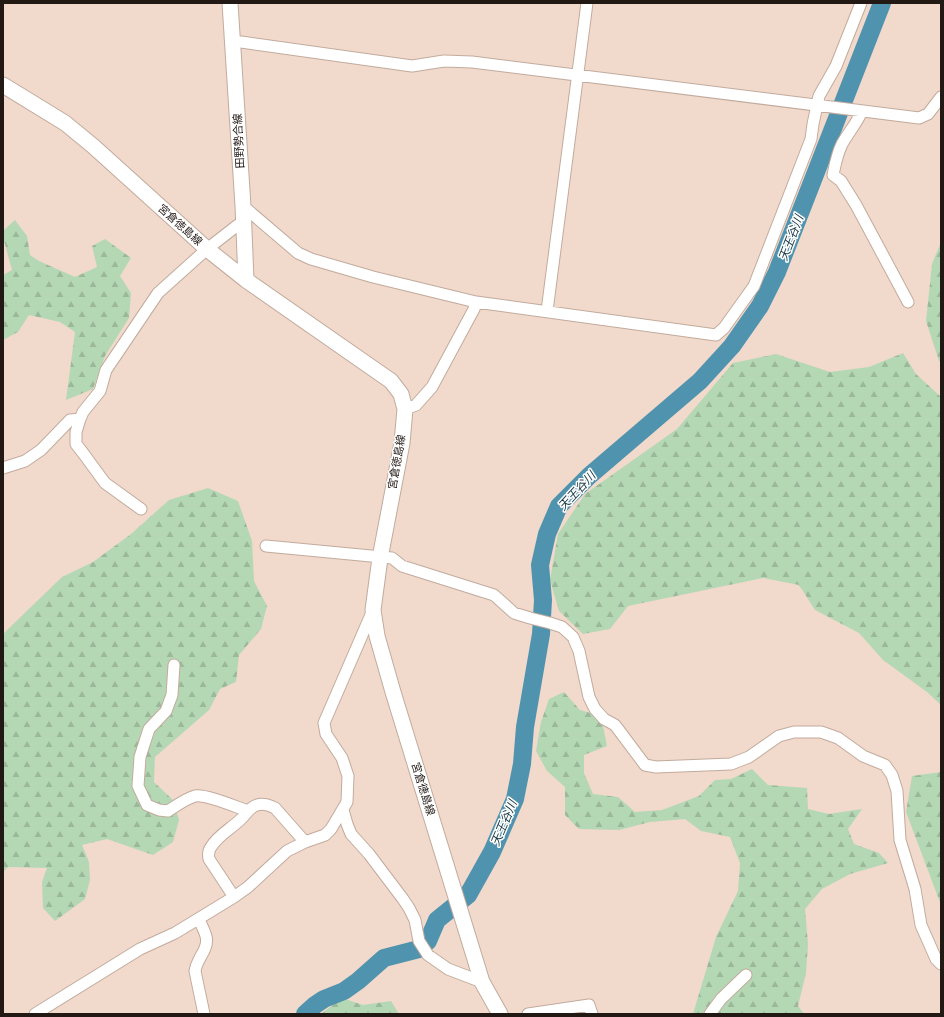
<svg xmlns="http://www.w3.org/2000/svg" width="944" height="1017" font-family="Raleway,'Noto Sans JP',sans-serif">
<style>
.forest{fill:url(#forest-firs)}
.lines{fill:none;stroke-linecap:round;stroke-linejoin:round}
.river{stroke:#5093ae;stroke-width:18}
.street-casing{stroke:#c2ab9d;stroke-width:13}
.secondary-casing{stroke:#c2ab9d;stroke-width:17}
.street{stroke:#fff;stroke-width:11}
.secondary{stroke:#fff;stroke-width:15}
.labels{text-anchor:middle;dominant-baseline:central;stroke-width:3;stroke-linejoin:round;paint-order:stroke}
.street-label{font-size:11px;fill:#221915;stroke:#fff}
.water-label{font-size:12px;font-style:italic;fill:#183845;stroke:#fff}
</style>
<defs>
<pattern id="forest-firs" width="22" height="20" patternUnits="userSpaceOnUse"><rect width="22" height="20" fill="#b5d8b4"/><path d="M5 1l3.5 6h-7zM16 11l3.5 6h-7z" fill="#9bb99a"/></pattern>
</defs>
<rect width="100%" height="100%" fill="#f1d9cb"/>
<!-- forest -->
<path class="forest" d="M15 220 27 236 30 255 39 261 75 277 97 267 92 246 105 239 131 258 120 276 131 293 129 318 105 356 93 389 66 400 75 332 60 322 29 315 18 332 3 340V275L12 270 3 237V231Z
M941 242V362L939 361 926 321 932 264Z
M903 353 916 374 941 397V705L927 692 883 660 859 633 815 610 799 585 763 578 628 606 610 629 583 634 559 611 550 580 558 534 585 494 677 429 733 363 776 354 830 372 869 367Z
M208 488 238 501 252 541 254 581 267 606 261 629 239 655 236 682 220 689 209 710 155 757 154 782 173 800 179 820 173 842 153 855 107 839 82 845 89 862 90 880 85 899 55 921 43 908 42 882 47 868 8 867 3 872V634L62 577 93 562 131 534 169 500Z
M564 692 580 710 601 716 607 746 584 755V773L593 794 618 797 635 812 662 810 699 796 715 780 731 779 752 769 768 785 807 788 808 809 829 814 862 809 848 829 854 844 879 853 888 863 850 874 822 889 805 909 808 944 806 973 798 1006 804 1014H693L716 937 738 891 740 863 730 837 701 831 685 819 650 822 619 830 579 829 565 815V787L547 771 536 751 541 722 549 699Z
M941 772V905L906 812 912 776Z
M342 998 363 1005 391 1001 399 1014H321Z"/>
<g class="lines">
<!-- river -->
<path class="river" d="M305 1014 315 1005 324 999 344 991 358 981 384 958 419 949 428 941 437 920 468 895 492 852 515 799 522 764 525 727 541 634 543 600 540 565 547 534 559 506 589 476 700 381 732 346 760 306 777 272 882 3"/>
<defs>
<path id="street" d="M233 42H241L412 66 444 61 472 62 919 118 928 114 941 97
M862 111C857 123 848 133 842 144 837 154 835 165 833 175L841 181 856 205 908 302
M243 206 298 253 311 259 373 277 476 302 716 335 724 328 754 286 811 139 813 124 819 96 836 66 861 3
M547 311 587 3
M405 409 416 405 432 387 474 309 476 302
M3 468 25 461 41 450 70 420 80 419
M141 509 105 483 83 453 76 444V432L80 419 83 412 100 391 106 370 158 293 207 249 243 221
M266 546 392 558 402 566 494 595 514 613 530 618 550 623 562 627 573 637 579 651 589 697 595 709 604 719 615 725 645 765 656 767 731 764 749 757 779 736 794 732H821L838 738 863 756 885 765 892 775 897 791 900 840 915 889 921 925 936 959 941 964
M174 665 172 695 166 711 149 729 140 757 138 786 147 805 159 810 168 811C176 806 185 799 195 796 206 794 236 807 248 811
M343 810 347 824 351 834 369 854 403 899 409 908 415 920 419 941 428 955 448 969 482 982
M234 897 209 859C208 854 208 851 211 847 218 835 231 829 241 819 246 815 249 807 257 805 263 803 269 805 275 808L305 842
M199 920C206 935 211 940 201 956 198 962 196 964 195 971L204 1014
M35 1014 140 949 175 933 234 897 248 887 287 851 305 842 325 835 331 829 347 802 348 776 342 758 326 734 324 723 373 610
M528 1014 589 1005 592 1014
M710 1014 721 999 746 975"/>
<path id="secondary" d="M230 3 243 206 246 280
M3 85 65 123 93 146 207 249 246 280 391 381 401 394 405 409 402 443 380 558 373 610 377 636 393 692 482 982 500 1014"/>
</defs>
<!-- street casing -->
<use href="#street" class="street-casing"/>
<!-- secondary casing -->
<use href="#secondary" class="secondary-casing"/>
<!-- street -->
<use href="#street" class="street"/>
<!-- secondary -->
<use href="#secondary" class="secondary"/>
</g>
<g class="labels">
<!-- street labels -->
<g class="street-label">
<text transform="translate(239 141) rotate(-93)">田野勢合線</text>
<text transform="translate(180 225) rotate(42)">宮倉徳島線</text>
<text transform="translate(397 462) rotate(-80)">宮倉徳島線</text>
<text transform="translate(423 789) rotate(73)">宮倉徳島線</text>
</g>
<!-- water labels -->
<g class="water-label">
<text transform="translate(791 238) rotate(-69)">天王谷川</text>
<text transform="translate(577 491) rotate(-47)">天王谷川</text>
<text transform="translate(504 823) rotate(-67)">天王谷川</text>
</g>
</g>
<!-- border -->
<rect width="944" height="1017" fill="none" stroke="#221915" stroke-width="8"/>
</svg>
